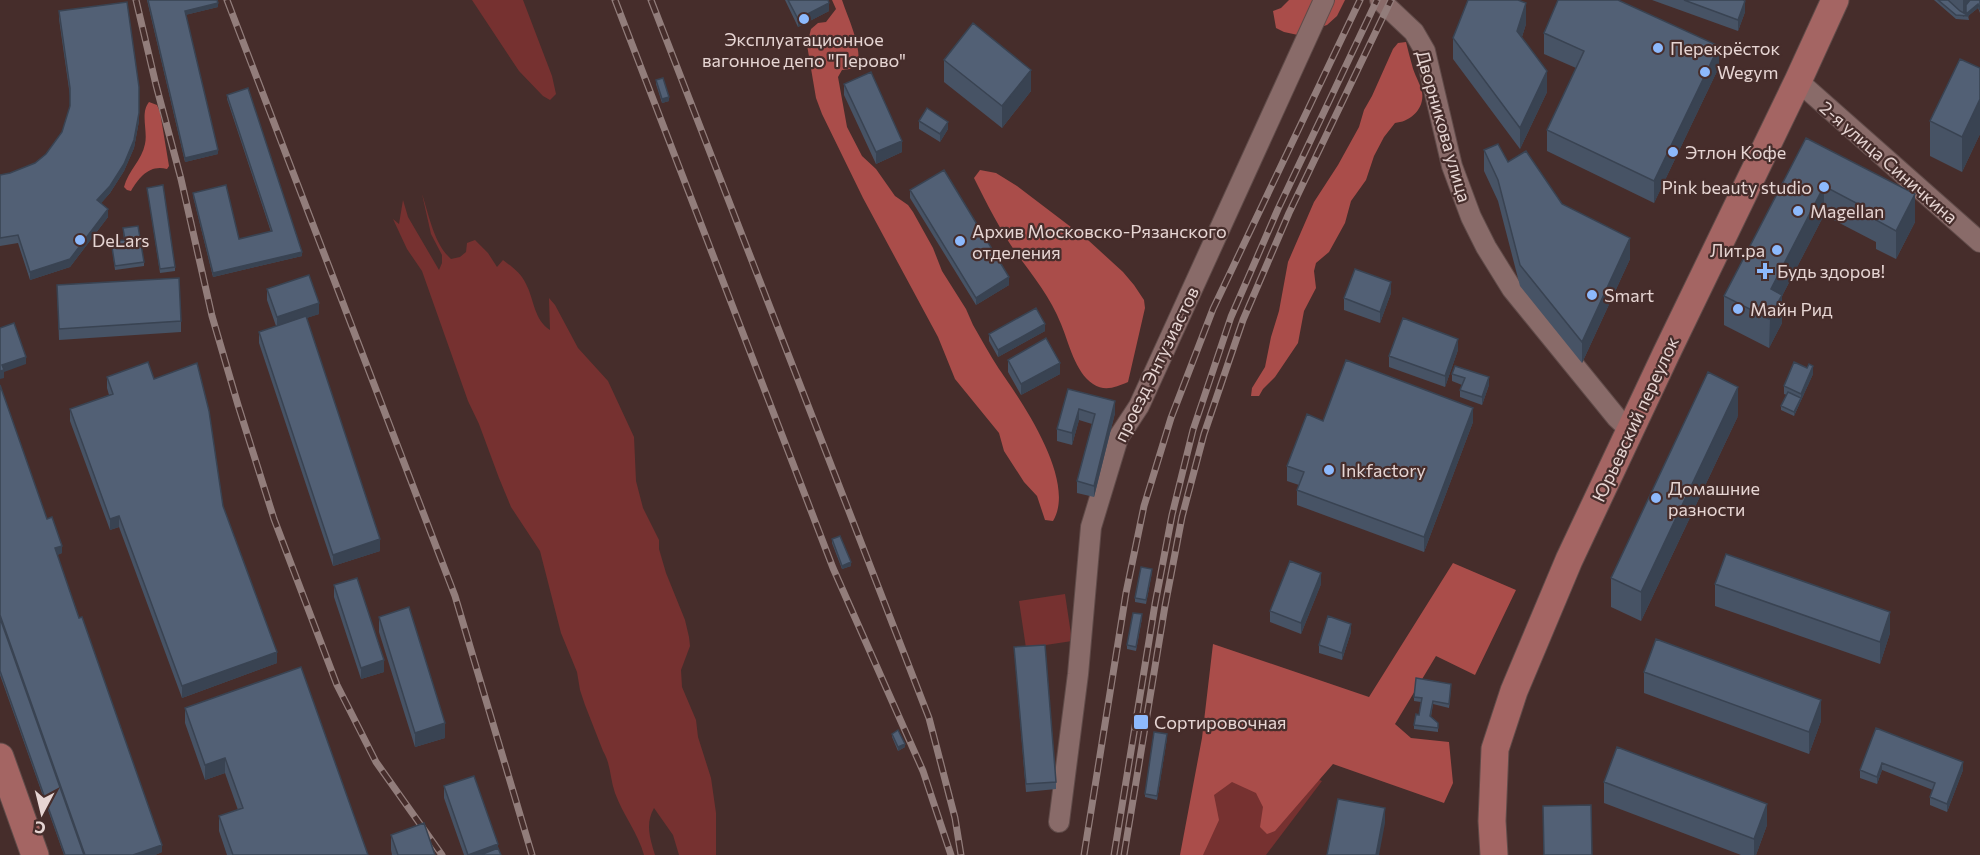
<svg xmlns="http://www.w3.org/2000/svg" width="1980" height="855" font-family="Commissioner,sans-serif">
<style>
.green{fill:#763130}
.forest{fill:#aa4d4a}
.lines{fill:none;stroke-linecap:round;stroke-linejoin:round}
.street-casing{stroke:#604b49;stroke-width:22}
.secondary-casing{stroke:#604b49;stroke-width:29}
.street{stroke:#896b69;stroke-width:20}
.secondary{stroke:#a46563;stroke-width:27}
.rail-casing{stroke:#927d7b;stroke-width:7}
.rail{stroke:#462d2b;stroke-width:4.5;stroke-dasharray:14;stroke-linecap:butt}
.wall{fill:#475365}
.shaded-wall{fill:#394352}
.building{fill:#526075;stroke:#394352;stroke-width:1.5}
.poi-dot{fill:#8db9fc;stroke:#462d2b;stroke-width:2}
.labels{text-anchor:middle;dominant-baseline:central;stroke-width:4.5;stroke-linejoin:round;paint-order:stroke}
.poi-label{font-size:18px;fill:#e6d5d3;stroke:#462d2b;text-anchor:start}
.street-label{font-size:18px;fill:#e6d5d3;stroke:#462d2b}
</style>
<rect width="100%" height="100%" fill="#462d2b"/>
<!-- green -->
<path class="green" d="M472 0H523L552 76 556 94 550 100 543 96 519 71Z
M422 194C429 215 434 244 451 259L460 257 466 252 467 243 475 240 488 253 497 267 503 260C512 267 521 273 526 284 534 299 534 320 550 330L549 298 555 305 578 348 608 381 634 437 636 481 643 508 659 540V549L666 573 685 620 689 637 690 646 681 670 682 687 696 720 698 737 711 778 716 813V855H679L673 835 654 808C645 824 650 838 655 855H644C638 833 623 815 615 793 610 779 611 764 603 751L585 705 580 690 577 672 561 633 540 551 511 507 499 478 479 424 468 401 422 271 407 249 393 219 399 224 403 200 408 217 439 270 442 263V255L431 234Z
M1065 594 1072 641 1026 648 1019 601Z
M1206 735 1322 781 1266 855H1182Z"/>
<!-- forest -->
<path class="forest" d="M832 0H842C849 21 862 46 858 68L842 70 838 77 847 127 862 156 876 169 895 196 908 205 913 212 933 248 942 271 966 309 973 325C981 339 990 355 999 369 1022 402 1077 481 1053 521L1045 520 1037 496 1024 482 1004 451 999 433 955 379 938 337 863 198 822 114 816 98 807 45 811 29 818 23 826 22 836 9Z
M1289 0H1345L1337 16 1327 25 1298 35 1284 32 1276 28 1273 11 1281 8Z
M1406 42C1408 50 1410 58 1412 65 1414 74 1420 83 1422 92 1425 109 1410 122 1395 123L1384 137 1374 156 1366 180 1351 201 1345 223 1329 252 1316 263 1314 271 1316 288 1304 311 1298 343 1275 377 1263 389 1259 396H1251L1252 388 1265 367 1271 337 1279 311 1288 262 1314 202 1338 165 1359 127 1364 110 1372 96 1393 49 1398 43Z
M149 102 157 105 160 112 169 166 167 169C150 164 139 177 131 191L127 190 124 187C128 171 142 160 145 144 148 131 140 113 149 102Z
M980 170 996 173 1017 186 1088 240 1123 272 1134 285 1144 300 1145 308 1128 382C1116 387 1105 392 1093 384 1075 372 1069 343 1061 324 1051 298 1033 276 1017 254 1000 230 987 204 974 178Z
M1453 563 1516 590 1475 675 1436 656 1395 724 1411 738 1449 742 1453 783 1444 803 1333 764 1275 831 1267 834 1260 827 1263 807 1256 793 1232 782 1214 795 1219 820 1203 855H1180L1202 738 1213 644 1369 697Z"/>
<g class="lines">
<defs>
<path id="street" d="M1380 0 1414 32 1425 51 1452 166 1471 217 1486 247 1512 289 1617 418 1630 430
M1798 81 1980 242
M1059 822 1078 674 1091 527 1118 438 1139 406 1324 0"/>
<path id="secondary" d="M0 757 35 855
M1494 855 1492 821 1495 749 1514 691 1569 560 1666 354 1798 81 1835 0"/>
</defs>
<!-- street casing -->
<use href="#street" class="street-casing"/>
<!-- secondary casing -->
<use href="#secondary" class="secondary-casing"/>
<!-- street -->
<use href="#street" class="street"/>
<!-- secondary -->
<use href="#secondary" class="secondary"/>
<defs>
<path id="rail" d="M136 0 156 85 181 179 212 316 238 405 274 519 337 685 376 762 442 855
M227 0 455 596 532 855
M615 0 833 568 923 771 951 855
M651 0 929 718 955 818 961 855
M1084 855 1126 593 1144 506 1171 418 1213 309 1360 0
M1114 855 1155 604 1172 515 1193 430 1231 317 1278 209 1377 0
M1124 855 1165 606 1182 517 1204 434 1243 320 1289 213 1391 0"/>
</defs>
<!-- rail casing -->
<use href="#rail" class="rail-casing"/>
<!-- rail -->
<use href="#rail" class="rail"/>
</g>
<!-- wall -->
<path class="wall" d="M147 0H217L218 7 185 15 218 154 185 162Z
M785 0H828L829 11 798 27Z
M1652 0H1743L1745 12 1738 31Z
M1934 0H1980V13L1978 8 1968 16 1969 20 1956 19Z
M59 11 139 121 134 148 124 171 110 193 101 203 108 217 70 267 30 280 18 243 0 246V175L10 173 35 163 46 154 62 132 70 107V96L59 19Z
M1526 24 1522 37 1547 92 1520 149 1453 59V38Z
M1544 33 1719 67 1654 203 1547 151V130L1576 68 1544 54Z
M944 60 1031 91 1002 128 944 82Z
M1980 68V134L1962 172 1930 156V121Z
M656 80 669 101 662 103 656 84Z
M844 84 902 152 876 164 844 95Z
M227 95 302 256 213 277 193 196V193L239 239 271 232 227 99Z
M919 121 948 129 940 142 919 129Z
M1806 138 1915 222 1896 259 1876 249V242L1824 215 1782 296V323L1769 348 1724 325V296Z
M1484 150 1562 204 1630 259 1582 363 1520 286 1498 201 1484 171Z
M147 188 175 267V271L160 273Z
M910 190 1009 285 976 305 910 198Z
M123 228 144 262V266L115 270 111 241 124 240Z
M57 285 181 321V332L59 340Z
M267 289 319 314 306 318 380 551 333 566 259 343V332L276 326 267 300Z
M1391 293 1380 323 1344 310V298Z
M1045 331 998 357 989 341V334Z
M1458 350 1445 387 1389 367V356Z
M1008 360 1060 374 1021 395 1008 372Z
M1452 374 1489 385 1482 405 1460 397V390L1462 385 1452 381Z
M1813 374 1794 416 1781 410V406L1787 395 1784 394V386Z
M107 377 154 379 223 506 277 663 182 698 119 527 110 530 70 421V409L109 395 107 388Z
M0 385 47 519 62 553 57 555 162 852 155 855H64L0 675Z
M1068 389 1115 413 1094 497 1077 493V481L1092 424 1079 420 1072 445 1057 441V429Z
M1738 416 1641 621 1611 607V578Z
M1323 421 1473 422 1424 552 1297 505V490L1299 485 1287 481V466Z
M832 539 851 566 842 569 832 543Z
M1152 572 1146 604 1135 602V598Z
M1321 584 1301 634 1270 622V611Z
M1715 584 1890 633 1880 664 1715 606Z
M334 585 384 672 361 679 334 597Z
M379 617 445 738 415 747 379 632Z
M1142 618 1136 651 1127 649V645Z
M1351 632 1342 660 1319 653V645Z
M1014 647 1056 782V789L1026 792Z
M1644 672 1821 721 1809 754 1644 693Z
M1451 688 1449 708 1433 704 1431 717 1438 723V732L1414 729V725L1419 715 1421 702 1414 701V697Z
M185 708 368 855H227L219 831V816L238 810 225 773 205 780 185 723Z
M1876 728 1963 770 1947 812 1930 805V797L1933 790 1882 770 1877 784 1860 778V770Z
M892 734 905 747 898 751 892 737Z
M1167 738 1157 800 1145 797V794Z
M1604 782 1767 825 1756 855H1741L1604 803Z
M444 786 498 848 501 855H464L444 798Z
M391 835 435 855H392L391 850Z"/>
<!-- shaded-wall -->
<path class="shaded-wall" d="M1963 0H1974L1978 4V8L1968 16 1966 15 1963 17Z
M1745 1V12L1738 31V20Z
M218 3V7L185 15V11Z
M829 3V11L798 27V19Z
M1526 3V24L1517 52V31Z
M1719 46V67L1654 203V181Z
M1031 70V91L1002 128V106Z
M1547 71V92L1520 149V128Z
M669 97V101L662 103V99Z
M1980 99V134L1962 172V137Z
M139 113V121L134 148 124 171 110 193 97 208V200Z
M948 122V129L940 142V134Z
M902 141V152L876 164V152Z
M218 150V154L185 162V158Z
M1824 186V215L1782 296V323L1769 348 1771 289Z
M1915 194V222L1896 259V231Z
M108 209V217L70 267 30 280V272Z
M1630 238V259L1582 363V342Z
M302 252V256L213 277V273Z
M1009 277V285L976 305V298Z
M1391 282V293L1380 323V312Z
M319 303V314L277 328V317Z
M1045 324V331L998 357V350Z
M1458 339V350L1445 387V376Z
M26 357V364L4 372V378L0 379V371L2 365Z
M1060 363V374L1021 395V384Z
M1813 366V374L1794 416V412L1801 398V394Z
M1489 377V385L1482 405V397Z
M1738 387V416L1641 621V592Z
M1115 401V413L1094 497V486Z
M1473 408V422L1424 552V537Z
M1079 409V420L1072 445V433Z
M119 516V527L110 530V519Z
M380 539V551L333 566V555Z
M62 546V553L55 556V548Z
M851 562V566L842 569V566Z
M1321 573V584L1301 634V623Z
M1890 612V633L1880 664V642Z
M1351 624V632L1342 660V653Z
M277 652V663L182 698V686Z
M384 660V672L361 679V668Z
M1821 700V721L1809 754V732Z
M445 723V738L415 747V733Z
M1167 734V738L1157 800V796Z
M905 744V747L898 751V747Z
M225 758V773L205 780V765Z
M1963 762V770L1947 812V804Z
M1882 763V770L1877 784V777Z
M1767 804V825L1756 855H1754V839Z
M1385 808V823L1379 855H1376Z
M498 844V855L483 854V855H468Z
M162 845V852L155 855H133Z"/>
<!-- building -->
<path class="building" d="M148 0H217L218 3 185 11 218 150 185 158Z
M788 0H828L829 3 798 19Z
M1468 0H1518L1526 3 1517 31 1547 71 1520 128 1453 38Z
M1558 0H1618L1719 46 1654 181 1547 130 1584 51 1544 33Z
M1684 0H1743L1745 1 1738 20Z
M1938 0H1948L1960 11 1969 16 1956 15Z
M1970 0H1980V10L1978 4 1966 14V5Z
M127 2 139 87V113L134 140 124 164 110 186 97 200 108 209 70 259 30 272 18 235 0 238V175L10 173 35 163 46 154 62 132 70 106V88L59 11Z
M973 23 1031 70 1002 106 944 60Z
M1960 59 1980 68V99L1962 137 1930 121Z
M871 72 902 141 876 152 844 84Z
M663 78 669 97 662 99 656 80Z
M248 88 302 252 213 273 193 193 226 185 239 239 272 231 227 95Z
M927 108 948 122 940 134 919 121Z
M1806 138 1915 194 1896 231 1876 220 1879 215 1824 186 1771 289 1782 295 1769 319 1724 296Z
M1498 144 1508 162 1526 151 1562 204 1630 238 1582 342 1520 265 1498 180 1484 150Z
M944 170 1009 277 976 298 910 190Z
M163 185 175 267 160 269 147 188Z
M138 226 144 262 115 266 111 241 125 240 123 228Z
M1355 269 1391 282 1380 312 1344 298Z
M309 275 319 303 277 317 267 289Z
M179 278 181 321 59 329 57 285Z
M1036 308 1045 324 998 350 989 334Z
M306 316 380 539 333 555 259 332Z
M1403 318 1458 339 1445 376 1389 356Z
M14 323 26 357 2 365 4 370 0 371V328Z
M1046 338 1060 363 1021 384 1008 360Z
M1346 360 1473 408 1424 537 1297 490 1304 472 1287 466 1307 414 1323 421Z
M148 362 154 379 197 363 209 411 223 506 277 652 182 686 119 516 110 519 70 409 113 394 107 377Z
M1794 362 1807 368 1809 364 1813 366 1801 394 1784 386Z
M1455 366 1489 377 1482 397 1460 390 1465 378 1452 374Z
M1708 372 1738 387 1641 592 1611 578Z
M0 385 47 519 52 517 62 546 55 548 79 618 82 617 162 845 133 855H85L0 615Z
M1068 389 1115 401 1094 486 1077 481 1095 414 1079 409 1072 433 1057 429Z
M1788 392 1801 398 1794 412 1781 406Z
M840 536 851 562 842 566 832 539Z
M1726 554 1890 612 1880 642 1715 584Z
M1290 561 1321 573 1301 623 1270 611Z
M1141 567 1152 569 1146 600 1135 598Z
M357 578 384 660 361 668 334 585Z
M409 607 445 723 415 733 379 617Z
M1133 613 1142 614 1136 647 1127 645Z
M1328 616 1351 624 1342 653 1319 645Z
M0 618 84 855H65L0 671Z
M1656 639 1821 700 1809 732 1644 672Z
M1045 645 1056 782 1026 784 1014 647Z
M301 667 368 855H233L219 816 243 808 225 758 205 765 185 708Z
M1416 678 1451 684 1449 704 1433 701 1430 716 1438 723V728L1414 725 1416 714 1419 715 1422 698 1414 697Z
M1876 728 1963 762 1947 804 1930 797 1935 783 1882 763 1877 777 1860 770Z
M898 730 905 744 898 747 892 734Z
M1154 732 1167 734 1157 796 1145 794Z
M1617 747 1767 804 1754 839 1604 782Z
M474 776 498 844 468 855 444 786Z
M1338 799 1385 808 1376 855H1327Z
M1591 805 1592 855H1544L1543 806Z
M424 823 435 855H398L391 835Z
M498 848 501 855H483V854Z"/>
<!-- markers -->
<g class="poi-dot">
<circle cx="804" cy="19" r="6"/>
<circle cx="1658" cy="48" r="6"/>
<circle cx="1705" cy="72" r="6"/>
<circle cx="1673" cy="152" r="6"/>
<circle cx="1824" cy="187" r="6"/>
<circle cx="1798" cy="211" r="6"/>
<circle cx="80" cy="240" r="6"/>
<circle cx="960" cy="241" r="6"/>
<circle cx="1777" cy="250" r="6"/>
<path d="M1762 262h6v6h6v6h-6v6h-6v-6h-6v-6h6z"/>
<circle cx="1592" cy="295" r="6"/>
<circle cx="1738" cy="309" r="6"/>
<circle cx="1329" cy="470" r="6"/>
<circle cx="1656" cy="498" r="6"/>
<rect x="1133" y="714" width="16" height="16" rx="3"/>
</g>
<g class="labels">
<!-- poi labels -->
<g class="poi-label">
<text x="804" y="39" text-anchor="middle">Эксплуатационное<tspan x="804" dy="21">вагонное депо "Перово"</tspan></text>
<text x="1670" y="48">Перекрёсток</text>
<text x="1717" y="72">Wegym</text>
<text x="1685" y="152">Этлон Кофе</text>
<text x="1812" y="187" text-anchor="end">Pink beauty studio</text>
<text x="1810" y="211">Magellan</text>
<text x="972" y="231">Архив Московско-Рязанского<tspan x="972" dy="21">отделения</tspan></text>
<text x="92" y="240">DeLars</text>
<text x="1765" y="250" text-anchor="end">Лит.ра</text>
<text x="1777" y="271">Будь здоров!</text>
<text x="1604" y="295">Smart</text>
<text x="1750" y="309">Майн Рид</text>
<text x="1341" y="470">Inkfactory</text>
<text x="1668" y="488">Домашние<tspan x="1668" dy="21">разности</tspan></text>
<text x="1154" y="722">Сортировочная</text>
</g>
<!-- street labels -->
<g class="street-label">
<text transform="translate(1444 126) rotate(74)">Дворникова улица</text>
<text transform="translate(1889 162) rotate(41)">2-я улица Синичкина</text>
<text transform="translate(1156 364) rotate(-64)">проезд Энтузиастов</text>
<text transform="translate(1635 419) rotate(-65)">Юрьевский переулок</text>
</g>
</g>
<!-- north arrow -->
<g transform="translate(42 813) rotate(187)" stroke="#462d2b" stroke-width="4.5" paint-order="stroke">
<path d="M0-4.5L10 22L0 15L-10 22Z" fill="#e6d5d3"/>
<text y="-9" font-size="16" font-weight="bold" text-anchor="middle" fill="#e6d5d3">С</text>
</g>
</svg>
